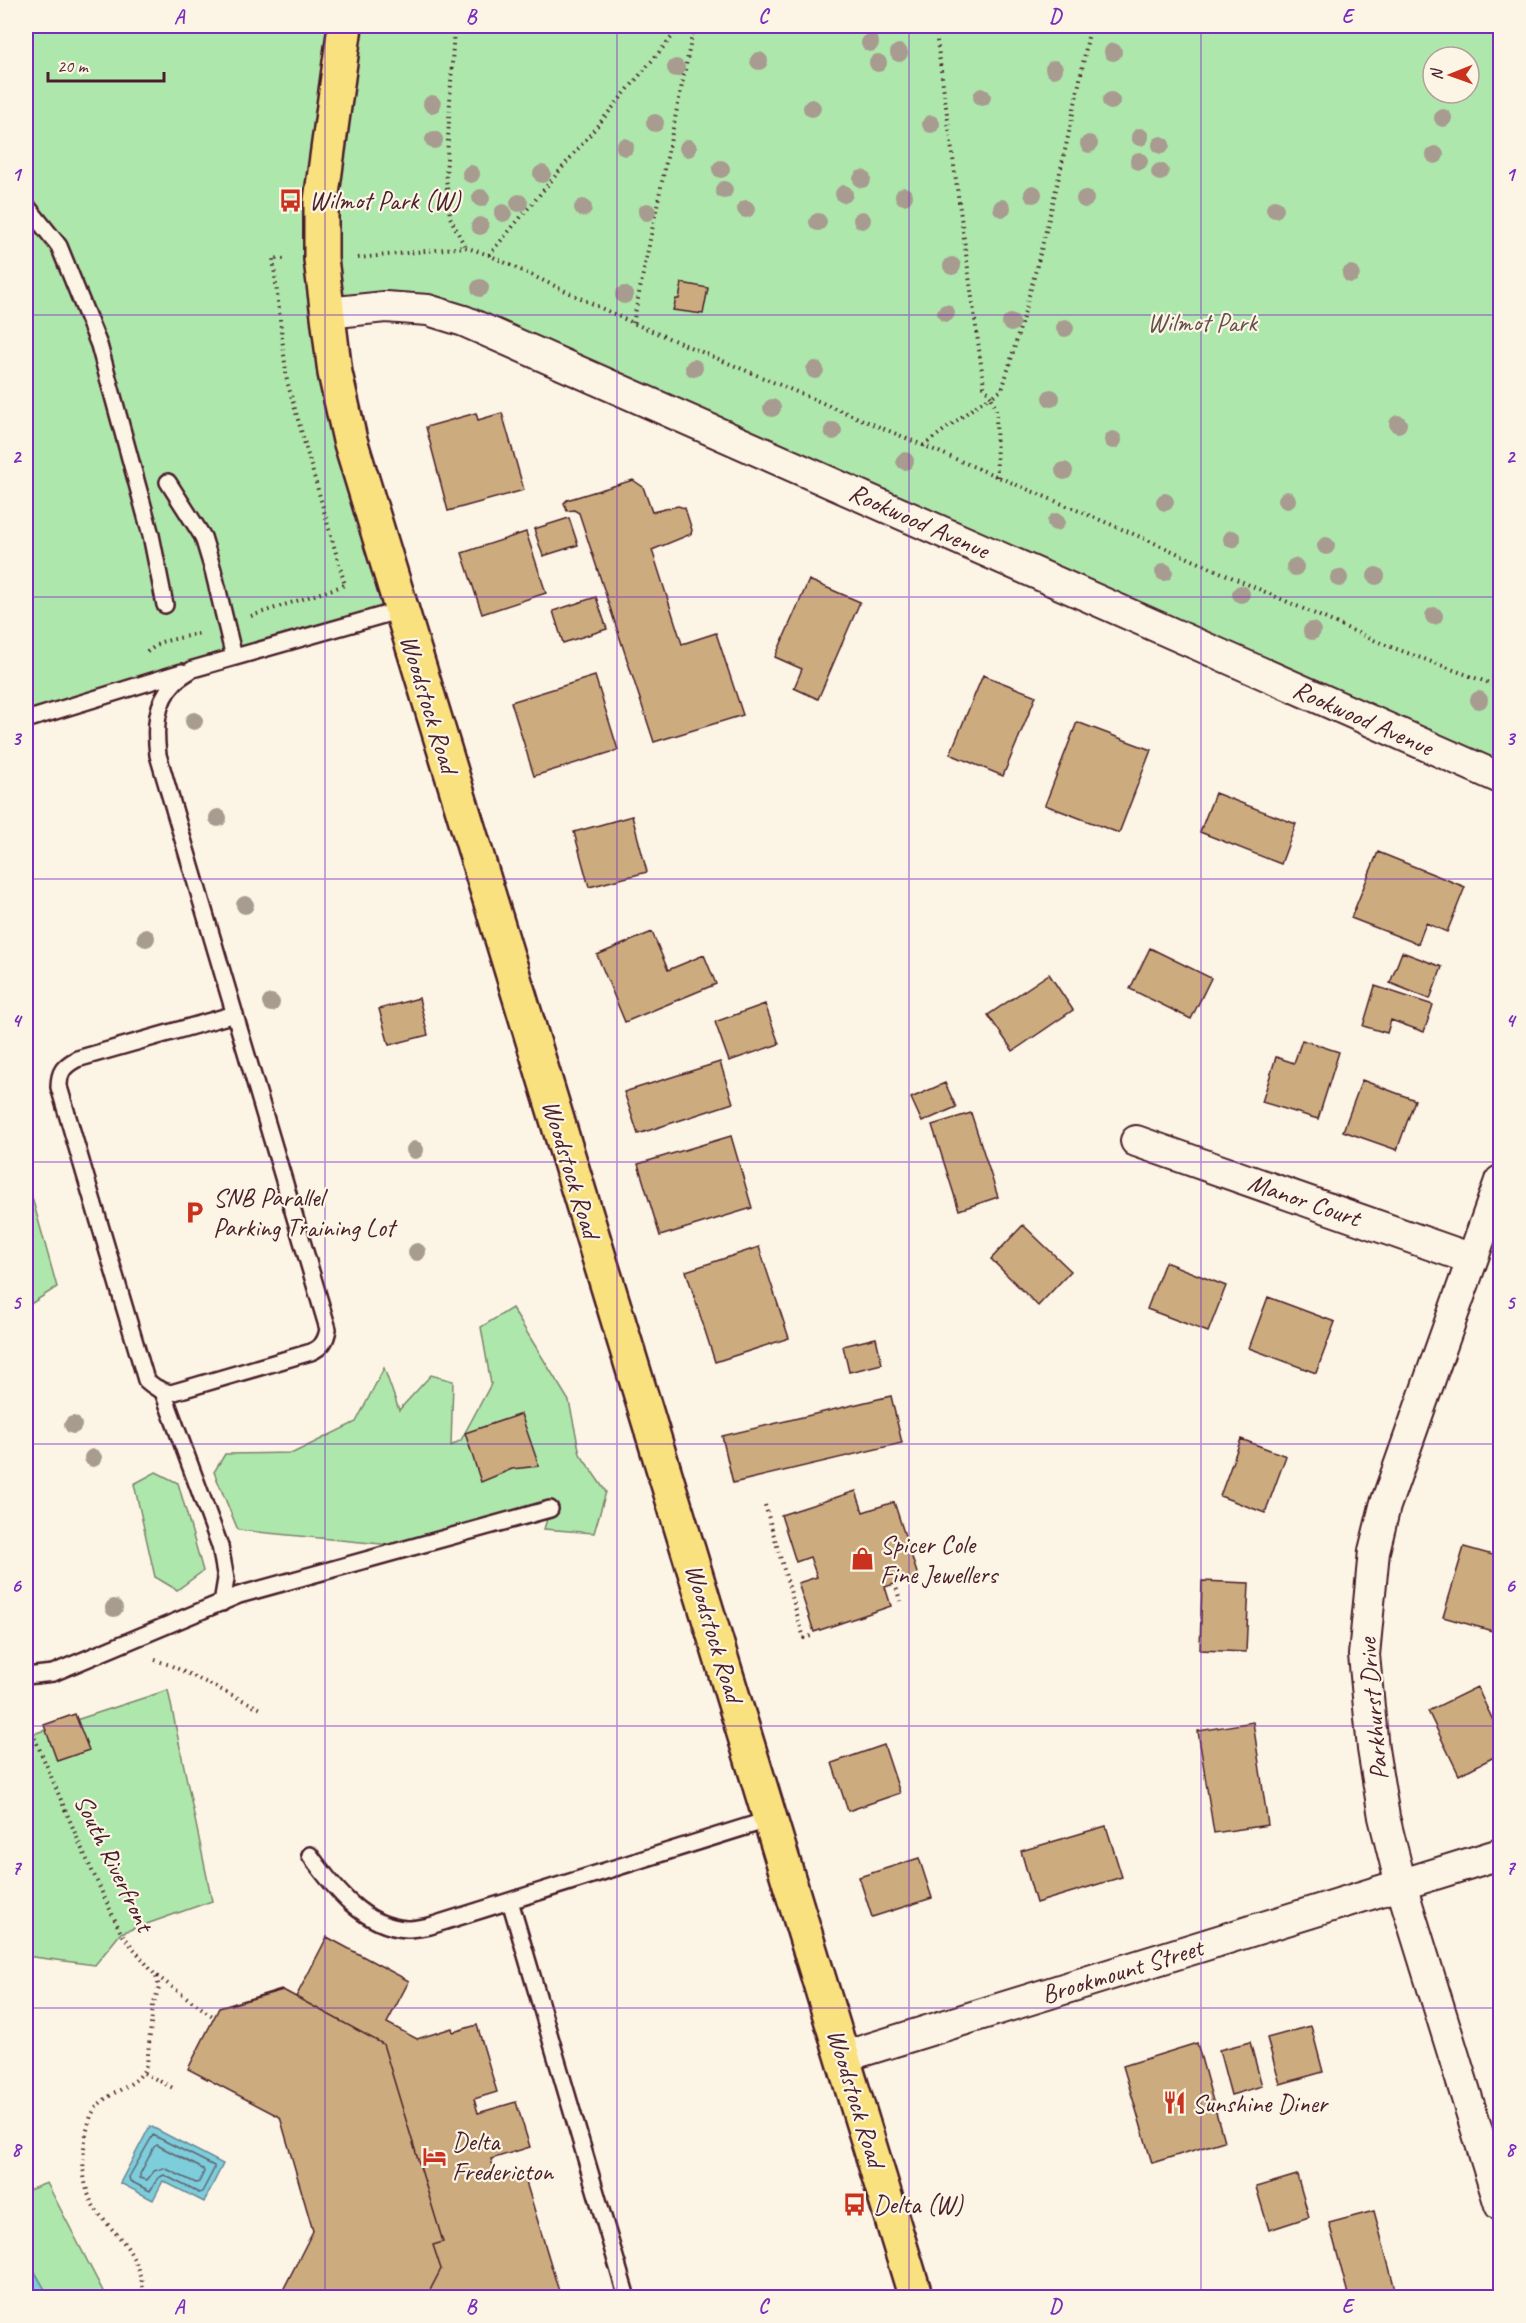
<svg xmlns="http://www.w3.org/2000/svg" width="1526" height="2323" font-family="Caveat,sans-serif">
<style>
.green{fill:#aee7ac;stroke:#7c836c;stroke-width:1.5;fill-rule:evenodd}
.water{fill:#7ecddb;stroke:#698795;stroke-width:1.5}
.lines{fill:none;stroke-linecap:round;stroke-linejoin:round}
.shore{stroke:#5f6571;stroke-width:1.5}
.building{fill:#ccac7f;stroke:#4a1f2b;stroke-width:1.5}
.lane-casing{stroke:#4a1f2b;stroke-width:20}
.street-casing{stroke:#4a1f2b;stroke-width:34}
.primary-casing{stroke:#4a1f2b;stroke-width:38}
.path{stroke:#4a1f2b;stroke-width:4;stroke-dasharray:1.5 4.5;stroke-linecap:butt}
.lane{stroke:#fcf5e5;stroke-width:15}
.street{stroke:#fcf5e5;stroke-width:30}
.primary{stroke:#fae180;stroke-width:33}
.tree{fill:#a89b90}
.grid{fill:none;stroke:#7b2cbf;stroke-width:1.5;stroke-opacity:0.55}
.labels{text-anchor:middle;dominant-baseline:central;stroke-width:4.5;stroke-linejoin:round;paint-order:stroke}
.poi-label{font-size:26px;fill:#4a1f2b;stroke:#fcf5e5;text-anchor:start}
.park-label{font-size:26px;fill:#63514b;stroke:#fcf5e5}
.street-label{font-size:26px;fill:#4a1f2b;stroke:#fcf5e5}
.neatline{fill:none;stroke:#7b2cbf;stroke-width:2}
.grid-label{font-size:20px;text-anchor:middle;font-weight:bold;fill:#7b2cbf}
</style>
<rect width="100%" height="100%" fill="#fcf5e5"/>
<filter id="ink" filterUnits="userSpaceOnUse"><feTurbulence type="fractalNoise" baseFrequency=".0167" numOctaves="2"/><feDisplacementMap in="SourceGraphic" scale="12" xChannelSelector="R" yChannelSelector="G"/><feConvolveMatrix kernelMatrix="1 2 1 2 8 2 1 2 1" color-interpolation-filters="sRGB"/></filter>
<g filter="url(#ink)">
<!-- green -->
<path class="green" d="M26 26H1500V778L464 321 327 313 401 610 26 720ZM1433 57H1469V93H1433Z
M26 1176 57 1287 26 1307Z
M512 1308 569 1401 580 1454 606 1492 594 1533 544 1529 550 1509 412 1547 238 1530 214 1472 225 1454 293 1453 356 1422 384 1368 399 1410 431 1375 453 1381 451 1446 461 1440 491 1384 481 1327Z
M156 1472 178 1483 203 1571 177 1590 155 1577 134 1484Z
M168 1690 212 1901 121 1933 95 1965 26 1956V1722L33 1734Z
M47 2183 106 2297H49L26 2256V2191Z"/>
<!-- water -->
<path class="water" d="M150 2126 223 2164 204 2202 163 2181 153 2200 120 2183Z
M26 2256 49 2297H26Z"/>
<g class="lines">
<!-- shore -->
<path class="shore" d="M153 2135 214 2166V2169L202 2192 199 2193 164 2175 158 2178 150 2191 130 2181 129 2177Z
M157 2145 203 2169 204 2172 199 2182 196 2183 164 2168 154 2171 147 2180 140 2178V2174L154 2147Z"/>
</g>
<!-- building -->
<path class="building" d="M682 283 708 288 703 314 673 310 676 299H679Z
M476 413 478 420 502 413 524 490 448 511 426 427Z
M633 480 643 487 652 512 678 506 685 508 692 530 691 534 652 550 682 644 716 633 743 715 654 742 579 513 574 510 567 511 564 503 567 500Z
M569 518 578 545 543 556 534 529Z
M526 532 546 593 482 614 462 553Z
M809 580 860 602 818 699 794 688 802 669 775 657Z
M596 597 607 629 563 643 553 611Z
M983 675 1036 696 1003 776 950 754Z
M595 676 618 750 534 776 511 702Z
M1077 722 1151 750 1119 833 1045 805Z
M1215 793 1296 824 1281 864 1200 832Z
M632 816 647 872 589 887 574 832Z
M1378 852 1465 887 1447 932 1426 923 1418 944 1351 918Z
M652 932 668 970 704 955 716 984 625 1022 597 955Z
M1150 948 1211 978 1191 1019 1130 989Z
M1402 952 1442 967 1430 999 1390 983Z
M1049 974 1073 1010 1013 1051 988 1015Z
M1375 986 1433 1005 1424 1032 1391 1020 1387 1033 1363 1026Z
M419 998 428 1035 389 1045 379 1009Z
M765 1004 779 1044 729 1061 715 1022Z
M1302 1040 1339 1052 1318 1119 1262 1102 1276 1057 1294 1063Z
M720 1062 733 1103 638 1134 624 1092Z
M1362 1080 1415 1100 1397 1150 1343 1131Z
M945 1083 956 1107 922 1122 911 1098Z
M971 1113 998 1197 959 1210 932 1125Z
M731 1136 752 1208 660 1236 638 1164Z
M1023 1225 1071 1271 1038 1306 991 1259Z
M759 1247 789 1338 715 1362 686 1271Z
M1165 1262 1226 1286 1208 1332 1147 1309Z
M1268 1297 1335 1322 1316 1373 1249 1348Z
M876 1338 882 1364 849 1372 843 1346Z
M891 1396 902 1443 733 1483 722 1436Z
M521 1414 539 1466 512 1469 481 1482 465 1433Z
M1241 1439 1286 1456 1265 1513 1220 1496Z
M856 1491 863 1512 894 1502 918 1576 885 1587 891 1606 814 1632 798 1583 817 1577 810 1557 796 1562 781 1515Z
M1464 1547 1500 1557V1617L1496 1632 1443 1617Z
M1202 1581 1249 1583 1246 1652 1200 1650Z
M1477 1687 1500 1735V1754L1459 1775 1428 1711Z
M75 1714 89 1750 57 1761 44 1725Z
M1253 1722 1268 1825 1214 1833 1198 1731Z
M884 1745 900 1793 848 1811 832 1763Z
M1106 1826 1122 1877 1036 1903 1021 1851Z
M919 1858 932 1898 872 1917 859 1877Z
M327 1937 409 1981 387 2023 417 2039 452 2028 453 2032 477 2025 497 2092 474 2099 478 2113 516 2102 530 2147 491 2159 497 2180 523 2172 561 2298H279L313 2231 280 2117 188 2069 219 2008 281 1989 296 1997Z
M283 1990 383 2044 443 2242 433 2245 441 2269 426 2298H279L313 2231 280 2117 188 2069 219 2008Z
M1311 2026 1323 2072 1280 2084 1267 2038Z
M1250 2042 1262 2086 1231 2095 1219 2050Z
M1197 2043 1224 2141 1152 2163 1123 2066Z
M1297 2175 1309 2217 1269 2230 1256 2187Z
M1374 2211 1396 2293 1380 2298H1349L1329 2223Z"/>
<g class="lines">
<defs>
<path id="lane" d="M26 205 59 246 99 345 151 535 165 605
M168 482 203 537 213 570 234 657
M26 720 182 672
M235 1014 77 1059C64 1066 59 1071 59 1087L146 1380C154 1387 160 1391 171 1393L311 1352C322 1347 326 1341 328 1329L158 755C155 730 155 702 174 683 179 677 187 673 193 669L401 610
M163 1392 220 1546 226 1579 222 1603
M26 1676 53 1673 239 1595 550 1509
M310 1855C333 1887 364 1927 407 1929 414 1929 423 1927 430 1926L771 1819
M510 1901 627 2298"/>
<path id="street" d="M327 313 385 307 428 310 464 321 1500 778
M1136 1141 1472 1259
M1500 1181 1385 1506 1374 1551 1364 1655 1373 1749 1384 1817 1401 1885 1500 2205
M843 2057 1500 1854"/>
<path id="primary" d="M345 26 321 201V259L335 373 350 440 916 2298"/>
</defs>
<!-- lane casing -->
<use href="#lane" class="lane-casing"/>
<!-- street casing -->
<use href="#street" class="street-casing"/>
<!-- primary casing -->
<use href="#primary" class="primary-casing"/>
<!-- path -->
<path class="path" d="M454 26 446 177 450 217 465 247
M489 255 681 26
M358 258 465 247 489 255 633 323 1143 538 1383 644 1500 687
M633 323 694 26
M923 446 980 403 991 397 984 386 935 26
M997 477 996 409 991 397 1002 390C1038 270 1068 149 1090 26
M251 616 345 585 287 381 273 258 284 259
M147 652 161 642 201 633
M765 1505 804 1638 815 1635
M895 1583 900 1601
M155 1660 170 1665 261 1709
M26 1722 33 1734 81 1847 121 1933 156 1976 159 1988 153 2005 147 2064C137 2092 100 2089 90 2119 81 2147 79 2187 97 2211 106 2224 118 2234 127 2247 137 2262 142 2280 146 2298
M157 1976 214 2017
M144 2073 175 2089"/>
<!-- lane -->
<use href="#lane" class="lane"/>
<!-- street -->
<use href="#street" class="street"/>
<!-- primary -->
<use href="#primary" class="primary"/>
</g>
<!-- trees -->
<g class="tree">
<circle cx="870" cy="43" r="9"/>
<circle cx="1113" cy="52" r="9"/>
<circle cx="899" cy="53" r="9"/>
<circle cx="759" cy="61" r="9"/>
<circle cx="878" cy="63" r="9"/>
<circle cx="676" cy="68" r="9"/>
<circle cx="1054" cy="69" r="9"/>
<circle cx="982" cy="97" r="9"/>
<circle cx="1111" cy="101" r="9"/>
<circle cx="432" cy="104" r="9"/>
<circle cx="812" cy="108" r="9"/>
<circle cx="1443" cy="118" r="9"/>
<circle cx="655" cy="123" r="9"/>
<circle cx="931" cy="124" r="9"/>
<circle cx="1140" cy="137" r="9"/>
<circle cx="434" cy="140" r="9"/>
<circle cx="1089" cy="144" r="9"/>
<circle cx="1161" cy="145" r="9"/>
<circle cx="625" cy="147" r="9"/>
<circle cx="688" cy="148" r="9"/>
<circle cx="1435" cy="155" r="9"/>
<circle cx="1139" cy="161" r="9"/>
<circle cx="721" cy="169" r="9"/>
<circle cx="1160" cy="172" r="9"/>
<circle cx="471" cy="174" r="9"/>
<circle cx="542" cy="174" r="9"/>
<circle cx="862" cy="179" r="9"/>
<circle cx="724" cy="190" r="9"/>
<circle cx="844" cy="194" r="9"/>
<circle cx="1033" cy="194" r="9"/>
<circle cx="904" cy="196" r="9"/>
<circle cx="481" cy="198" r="9"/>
<circle cx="1085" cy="199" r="9"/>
<circle cx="519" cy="203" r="9"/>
<circle cx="583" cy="208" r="9"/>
<circle cx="1002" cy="208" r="9"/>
<circle cx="746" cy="209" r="9"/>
<circle cx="1275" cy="209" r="9"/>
<circle cx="647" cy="212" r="9"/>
<circle cx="503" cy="213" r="9"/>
<circle cx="862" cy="220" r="9"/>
<circle cx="818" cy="222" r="9"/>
<circle cx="480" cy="226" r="9"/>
<circle cx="952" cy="266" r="9"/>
<circle cx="1351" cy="274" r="9"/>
<circle cx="480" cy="288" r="9"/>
<circle cx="624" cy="295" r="9"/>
<circle cx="946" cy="313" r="9"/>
<circle cx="1011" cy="323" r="9"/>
<circle cx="1065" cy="328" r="9"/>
<circle cx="694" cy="368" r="9"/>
<circle cx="815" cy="370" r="9"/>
<circle cx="1051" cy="398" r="9"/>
<circle cx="772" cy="408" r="9"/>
<circle cx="1398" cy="424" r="9"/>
<circle cx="833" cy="431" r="9"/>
<circle cx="1113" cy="440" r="9"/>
<circle cx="905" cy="461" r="9"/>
<circle cx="1064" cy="471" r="9"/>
<circle cx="1287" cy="500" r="9"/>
<circle cx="1165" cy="502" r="9"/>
<circle cx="1056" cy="522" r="9"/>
<circle cx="1232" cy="539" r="9"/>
<circle cx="1326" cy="546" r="9"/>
<circle cx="1295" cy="567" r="9"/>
<circle cx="1164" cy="572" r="9"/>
<circle cx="1376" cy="576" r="9"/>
<circle cx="1339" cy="578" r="9"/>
<circle cx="1241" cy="594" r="9"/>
<circle cx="1434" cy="616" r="9"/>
<circle cx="1312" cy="631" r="9"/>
<circle cx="1479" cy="700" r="9"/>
<circle cx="194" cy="721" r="9"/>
<circle cx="218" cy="818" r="9"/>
<circle cx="245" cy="905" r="9"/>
<circle cx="146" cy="938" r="9"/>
<circle cx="271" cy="1003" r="9"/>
<circle cx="415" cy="1150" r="9"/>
<circle cx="417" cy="1252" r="9"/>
<circle cx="73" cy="1425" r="9"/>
<circle cx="93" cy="1458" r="9"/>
<circle cx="114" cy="1608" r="9"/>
</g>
</g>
<!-- grid -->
<path class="grid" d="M325 26V2298M617 26V2298M909 26V2298M1201 26V2298M26 315H1500M26 597H1500M26 879H1500M26 1162H1500M26 1444H1500M26 1726H1500M26 2008H1500"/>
<!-- icons -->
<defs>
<symbol id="bus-bare" viewBox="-9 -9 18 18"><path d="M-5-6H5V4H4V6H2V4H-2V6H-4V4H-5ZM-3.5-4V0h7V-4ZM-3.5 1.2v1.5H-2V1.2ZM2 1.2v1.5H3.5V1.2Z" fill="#c8321e" stroke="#fcf5e5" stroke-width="2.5" paint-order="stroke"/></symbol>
<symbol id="parking-bare" viewBox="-9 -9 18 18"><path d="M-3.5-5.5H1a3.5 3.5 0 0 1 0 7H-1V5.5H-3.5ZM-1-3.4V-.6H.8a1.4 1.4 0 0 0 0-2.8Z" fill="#c8321e" stroke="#fcf5e5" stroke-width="2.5" paint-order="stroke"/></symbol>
<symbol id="shop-bare" viewBox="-9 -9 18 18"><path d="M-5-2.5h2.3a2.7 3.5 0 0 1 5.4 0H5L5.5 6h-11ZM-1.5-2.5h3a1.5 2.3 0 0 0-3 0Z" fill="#c8321e" stroke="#fcf5e5" stroke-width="2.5" paint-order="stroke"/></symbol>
<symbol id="restaurant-bare" viewBox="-9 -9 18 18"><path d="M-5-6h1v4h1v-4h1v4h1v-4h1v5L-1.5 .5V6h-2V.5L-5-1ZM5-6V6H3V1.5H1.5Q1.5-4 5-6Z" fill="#c8321e" stroke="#fcf5e5" stroke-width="2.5" paint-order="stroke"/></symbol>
<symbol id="hotel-bare" viewBox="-9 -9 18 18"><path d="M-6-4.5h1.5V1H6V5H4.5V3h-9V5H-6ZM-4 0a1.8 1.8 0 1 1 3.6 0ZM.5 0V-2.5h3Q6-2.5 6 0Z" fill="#c8321e" stroke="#fcf5e5" stroke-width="2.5" paint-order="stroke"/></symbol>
</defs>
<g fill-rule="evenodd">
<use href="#bus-bare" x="274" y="184" width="33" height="33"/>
<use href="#parking-bare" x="178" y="1196" width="33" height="33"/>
<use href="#shop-bare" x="846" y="1542" width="33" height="33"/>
<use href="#restaurant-bare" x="1158" y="2086" width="33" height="33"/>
<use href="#hotel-bare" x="418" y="2140" width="33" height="33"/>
<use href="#bus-bare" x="838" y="2188" width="33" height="33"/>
</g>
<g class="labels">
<!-- poi labels -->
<g class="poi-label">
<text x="309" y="200">Wilmot Park (W)</text>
<text x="213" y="1197">SNB Parallel<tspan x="213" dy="30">Parking Training Lot</tspan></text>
<text x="880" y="1544">Spicer Cole<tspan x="880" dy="30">Fine Jewellers</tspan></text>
<text x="1192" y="2103">Sunshine Diner</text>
<text x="452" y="2141">Delta<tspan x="452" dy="30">Fredericton</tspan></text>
<text x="873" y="2204">Delta (W)</text>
</g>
<!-- park labels -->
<g class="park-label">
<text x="1202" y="322">Wilmot Park</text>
</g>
<!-- street labels -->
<g class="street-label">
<text transform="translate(919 521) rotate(24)">Rookwood Avenue</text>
<text transform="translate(429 704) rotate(73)">Woodstock Road</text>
<text transform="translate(1363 718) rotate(24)">Rookwood Avenue</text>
<text transform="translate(571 1169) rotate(73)">Woodstock Road</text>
<text transform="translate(1304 1200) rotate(19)">Manor Court</text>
<text transform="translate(714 1633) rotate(73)">Woodstock Road</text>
<text transform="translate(1373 1709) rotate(-95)">Parkhurst Drive</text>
<text transform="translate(114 1863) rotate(64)">South Riverfront</text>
<text transform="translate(1122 1971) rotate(-17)">Brookmount Street</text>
<text transform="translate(856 2098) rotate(73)">Woodstock Road</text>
</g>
</g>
<!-- margin -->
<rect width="1526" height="2323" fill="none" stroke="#fcf5e5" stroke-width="66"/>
<!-- north arrow -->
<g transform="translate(1451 75) rotate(269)"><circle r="28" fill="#fcf5e5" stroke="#b59f9b" stroke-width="1.5"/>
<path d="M0-4.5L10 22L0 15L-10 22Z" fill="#c8321e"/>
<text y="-9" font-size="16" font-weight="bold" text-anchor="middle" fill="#4a1f2b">N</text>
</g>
<!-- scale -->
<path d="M48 72v9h116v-9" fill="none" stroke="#4a1f2b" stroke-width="3"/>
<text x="57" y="72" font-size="18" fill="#4a1f2b" stroke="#fcf5e5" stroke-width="4.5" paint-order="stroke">20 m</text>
<rect x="33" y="33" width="1460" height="2257" class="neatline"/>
<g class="grid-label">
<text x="179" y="23">A</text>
<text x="471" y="23">B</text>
<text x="763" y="23">C</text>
<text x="1055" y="23">D</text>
<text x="1347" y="23">E</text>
<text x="16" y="181">1</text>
<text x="1510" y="181">1</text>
<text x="16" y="463">2</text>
<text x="1510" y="463">2</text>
<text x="16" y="745">3</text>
<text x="1510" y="745">3</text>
<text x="16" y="1027">4</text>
<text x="1510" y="1027">4</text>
<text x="16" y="1309">5</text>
<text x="1510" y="1309">5</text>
<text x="16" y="1592">6</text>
<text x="1510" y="1592">6</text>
<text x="16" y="1874">7</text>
<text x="1510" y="1874">7</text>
<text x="16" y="2156">8</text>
<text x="1510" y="2156">8</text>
<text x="179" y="2313">A</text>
<text x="471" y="2313">B</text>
<text x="763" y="2313">C</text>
<text x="1055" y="2313">D</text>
<text x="1347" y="2313">E</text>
</g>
</svg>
